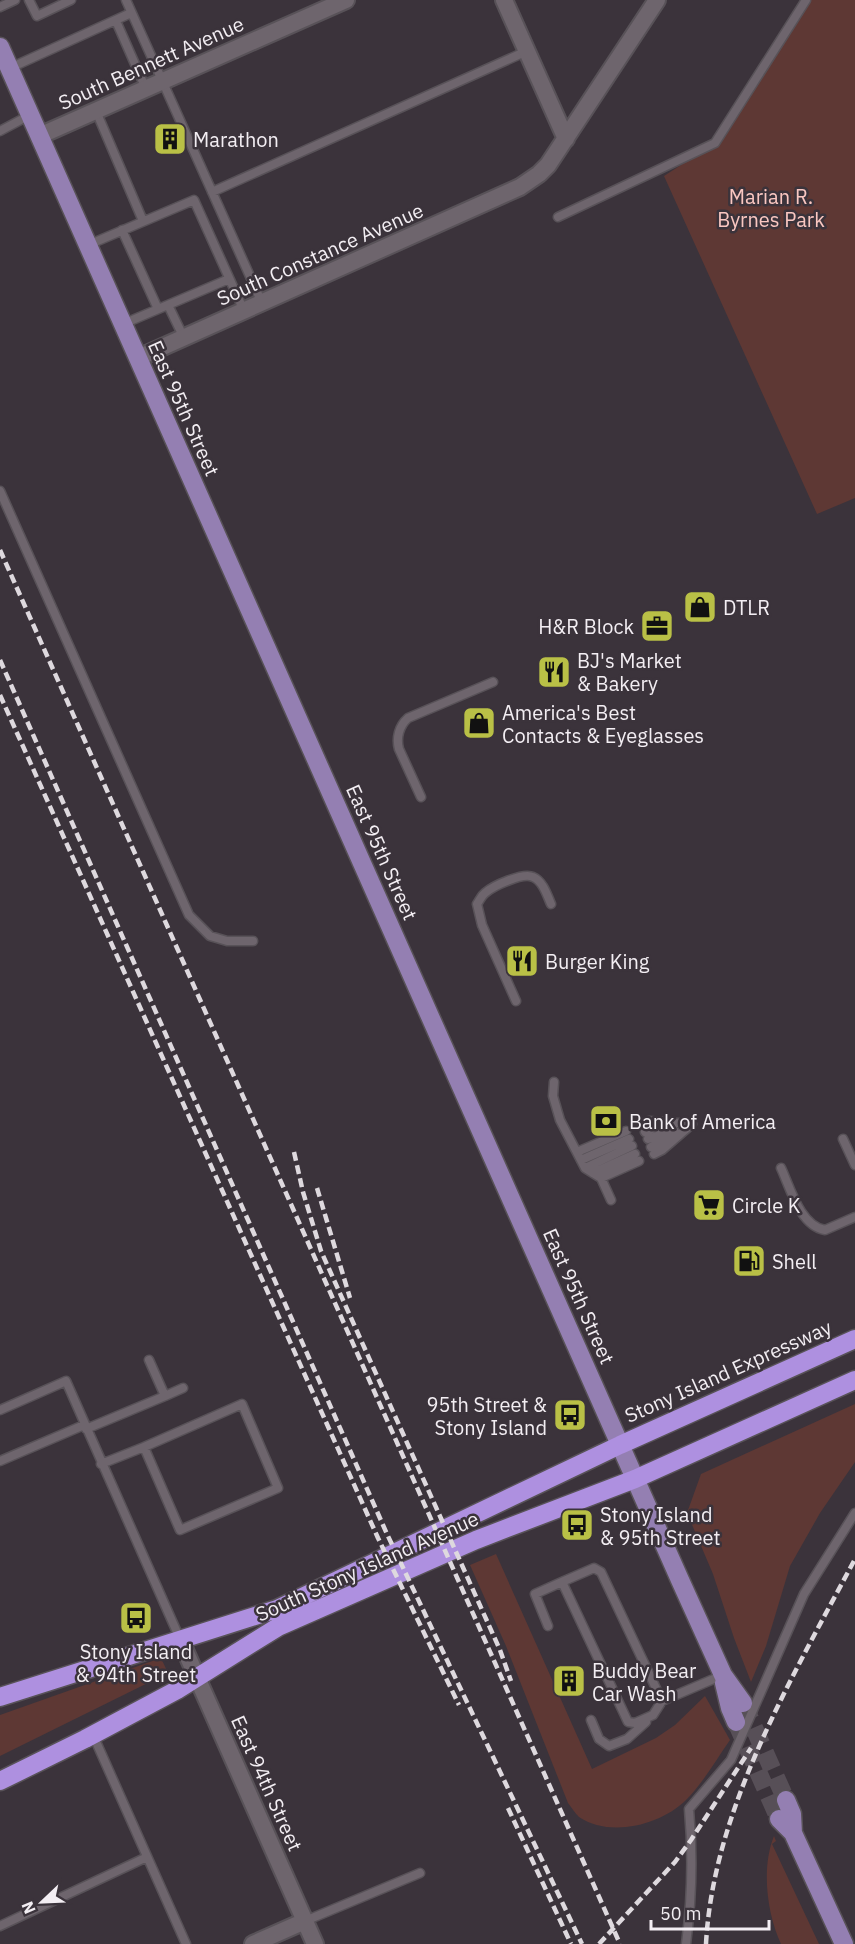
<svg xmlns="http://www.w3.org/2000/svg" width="855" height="1944" font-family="'IBM Plex Sans',sans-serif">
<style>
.green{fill:#5e3834}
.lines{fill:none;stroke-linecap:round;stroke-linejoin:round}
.primary-tunnel{stroke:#574f57;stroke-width:18;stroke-dasharray:18 9;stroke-linecap:butt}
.lane-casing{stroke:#585258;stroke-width:11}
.street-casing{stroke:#585258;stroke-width:20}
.primary-casing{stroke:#585258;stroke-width:21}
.highway-casing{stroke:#585258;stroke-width:21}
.lane{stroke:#6e656d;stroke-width:8}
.street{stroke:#6e656d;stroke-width:16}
.primary{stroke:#947fb2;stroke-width:18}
.highway{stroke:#ae90e0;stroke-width:18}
.rail{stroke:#ded9de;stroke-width:4.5;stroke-dasharray:9 4.5;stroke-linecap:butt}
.labels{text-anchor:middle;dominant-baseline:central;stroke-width:5;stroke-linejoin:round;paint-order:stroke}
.street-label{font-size:20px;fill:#f3eef3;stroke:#3b333b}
.poi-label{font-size:20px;fill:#f3eef3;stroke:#3b333b;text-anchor:start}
.park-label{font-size:20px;fill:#fac7c1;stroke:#3b333b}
</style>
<rect width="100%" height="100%" fill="#3b333b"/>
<!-- green -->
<path class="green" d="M811 0H855V498L817 514 664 176 715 143Z
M855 1404V1462L820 1513 790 1566 766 1646 751 1682 734 1638 713 1574 687 1513 701 1474Z
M496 1554 592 1769 656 1738 675 1725 705 1696 730 1740C716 1760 703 1783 686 1800 661 1825 610 1838 579 1817 575 1813 571 1807 568 1803L506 1646 470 1565Z
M161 1658 168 1673 0 1756V1715Z
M774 1836 776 1841 772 1844 819 1944H781C767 1914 761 1868 774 1836Z"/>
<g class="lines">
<!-- primary-tunnel -->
<path class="primary-tunnel" d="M743 1703 786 1800
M736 1722 779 1819"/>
<defs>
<path id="lane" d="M29 0 37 16 71 0
M126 0 262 303
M0 7 15 0
M116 21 146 89
M10 68 131 13
M96 111 143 221
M0 131 30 115
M212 192 527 51
M558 217 715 143 806 0
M122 230 158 309
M88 245 194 200 244 311
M168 305 184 338
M123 324 229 279
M0 491 189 915 210 936 227 941H253
M421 797 399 749C396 738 399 726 408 718L493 682
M516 1001 482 925 477 904C480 900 481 896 485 893 493 886 523 872 533 877 543 881 547 895 551 904
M554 1082 553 1096 560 1120 585 1168 601 1178 611 1200
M641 1124 649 1121 692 1124
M645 1132 654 1128 670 1126
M648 1139 674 1130
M843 1139 855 1165
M651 1147 676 1133
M577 1152 626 1131
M654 1154 662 1150 692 1124
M581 1160 629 1139
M585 1168 632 1146
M781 1168C790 1187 800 1226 825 1230L855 1217
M593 1173 635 1154
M601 1178 639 1161
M165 1396 183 1388
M0 1410 66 1381 180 1639
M86 1429 165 1396 149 1360
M0 1461 84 1425
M101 1464 144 1447 180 1530 278 1488 242 1404 144 1447
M548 1626 535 1594 564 1581
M662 1701 601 1572 594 1568 564 1581 563 1584 628 1722 635 1723 653 1715 662 1701 723 1675
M591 1720 599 1739 609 1746 627 1739 646 1722
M93 1735 186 1944
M305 1921 420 1873
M0 1926 147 1857
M686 1944C692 1899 693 1854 689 1809L731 1760 804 1594 855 1513"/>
<path id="street" d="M504 0 566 139
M39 136 346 0
M138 358 520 187 539 174 548 165 657 0
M180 1639 315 1944
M253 1944 305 1921"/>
<path id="primary" d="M0 47 680 1580 723 1675 743 1703
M724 1683 730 1708 736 1722
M786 1800 792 1814 793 1833
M779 1819 793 1833 844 1944"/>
<path id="highway" d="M0 1697 277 1609 620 1445 855 1339
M0 1781 85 1739 177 1690 278 1627 476 1540 635 1479 855 1380"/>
</defs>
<!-- lane casing -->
<use href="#lane" class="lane-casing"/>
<!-- street casing -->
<use href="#street" class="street-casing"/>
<!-- primary casing -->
<use href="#primary" class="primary-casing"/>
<!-- highway casing -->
<use href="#highway" class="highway-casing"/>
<!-- lane -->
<use href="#lane" class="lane"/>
<!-- street -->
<use href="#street" class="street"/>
<!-- primary -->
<use href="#primary" class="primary"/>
<!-- highway -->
<use href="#highway" class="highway"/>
<!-- rail -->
<path class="rail" d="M0 550 620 1944
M0 660 387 1534 582 1944
M0 695 378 1538 459 1705
M294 1152 303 1192 321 1251 500 1650 511 1681
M317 1188 350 1298
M508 1808 571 1944
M599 1944 675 1862 691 1840 751 1748
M706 1944C713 1809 793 1676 855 1559"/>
</g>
<!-- icons -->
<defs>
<symbol id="building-square" viewBox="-11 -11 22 22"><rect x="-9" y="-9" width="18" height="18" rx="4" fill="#b9c046" stroke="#3b333b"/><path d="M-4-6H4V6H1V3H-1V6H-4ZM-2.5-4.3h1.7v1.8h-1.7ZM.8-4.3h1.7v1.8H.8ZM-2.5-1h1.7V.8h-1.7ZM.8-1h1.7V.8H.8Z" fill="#111"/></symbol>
<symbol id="shop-square" viewBox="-11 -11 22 22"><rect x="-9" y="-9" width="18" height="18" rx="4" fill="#b9c046" stroke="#3b333b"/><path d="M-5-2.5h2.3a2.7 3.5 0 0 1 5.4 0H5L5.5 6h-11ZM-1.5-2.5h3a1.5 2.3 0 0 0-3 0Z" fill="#111"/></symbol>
<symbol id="office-square" viewBox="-11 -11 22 22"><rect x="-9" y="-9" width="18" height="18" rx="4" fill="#b9c046" stroke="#3b333b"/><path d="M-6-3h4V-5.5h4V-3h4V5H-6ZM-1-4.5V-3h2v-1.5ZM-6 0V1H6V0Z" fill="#111"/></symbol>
<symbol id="restaurant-square" viewBox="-11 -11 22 22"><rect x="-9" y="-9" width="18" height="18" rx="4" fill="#b9c046" stroke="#3b333b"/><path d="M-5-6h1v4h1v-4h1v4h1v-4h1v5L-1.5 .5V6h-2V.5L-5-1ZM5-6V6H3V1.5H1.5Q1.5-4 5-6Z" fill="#111"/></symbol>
<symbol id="bank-square" viewBox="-11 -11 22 22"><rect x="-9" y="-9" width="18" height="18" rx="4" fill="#b9c046" stroke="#3b333b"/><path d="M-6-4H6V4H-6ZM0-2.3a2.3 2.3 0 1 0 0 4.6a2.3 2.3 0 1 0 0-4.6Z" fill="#111"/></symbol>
<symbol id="supermarket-square" viewBox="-11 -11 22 22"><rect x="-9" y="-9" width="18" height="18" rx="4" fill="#b9c046" stroke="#3b333b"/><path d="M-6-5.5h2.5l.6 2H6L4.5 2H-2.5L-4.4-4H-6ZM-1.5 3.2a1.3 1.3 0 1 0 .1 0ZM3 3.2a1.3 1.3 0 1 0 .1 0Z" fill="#111"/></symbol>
<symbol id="fuel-square" viewBox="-11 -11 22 22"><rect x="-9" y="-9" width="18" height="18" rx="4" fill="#b9c046" stroke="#3b333b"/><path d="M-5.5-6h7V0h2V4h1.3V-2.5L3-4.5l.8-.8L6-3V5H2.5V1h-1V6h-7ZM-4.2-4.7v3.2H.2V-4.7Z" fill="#111"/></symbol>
<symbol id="bus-square" viewBox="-11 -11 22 22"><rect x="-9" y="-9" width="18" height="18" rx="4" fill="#b9c046" stroke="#3b333b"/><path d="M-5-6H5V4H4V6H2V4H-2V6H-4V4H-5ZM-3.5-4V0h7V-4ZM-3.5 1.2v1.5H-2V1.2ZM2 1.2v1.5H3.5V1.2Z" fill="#111"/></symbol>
</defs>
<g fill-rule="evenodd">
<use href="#building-square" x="151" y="120" width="38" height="38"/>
<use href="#shop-square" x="681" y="588" width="38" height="38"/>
<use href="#office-square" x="638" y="607" width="38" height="38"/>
<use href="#restaurant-square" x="535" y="653" width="38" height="38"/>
<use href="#shop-square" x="460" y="704" width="38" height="38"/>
<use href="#restaurant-square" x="503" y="942" width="38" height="38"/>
<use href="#bank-square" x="587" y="1102" width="38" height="38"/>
<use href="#supermarket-square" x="690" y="1186" width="38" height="38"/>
<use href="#fuel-square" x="730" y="1242" width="38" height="38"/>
<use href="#bus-square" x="551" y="1396" width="38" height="38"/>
<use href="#bus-square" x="558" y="1506" width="38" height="38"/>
<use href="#bus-square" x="117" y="1599" width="38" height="38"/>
<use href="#building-square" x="550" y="1662" width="38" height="38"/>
</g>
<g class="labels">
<!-- street labels -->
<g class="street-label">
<text transform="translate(151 63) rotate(-24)">South Bennett Avenue</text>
<text transform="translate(320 254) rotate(-24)">South Constance Avenue</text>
<text transform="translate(184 408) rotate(66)">East 95th Street</text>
<text transform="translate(382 852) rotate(66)">East 95th Street</text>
<text transform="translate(579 1296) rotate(66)">East 95th Street</text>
<text transform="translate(728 1371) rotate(-24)">Stony Island Expressway</text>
<text transform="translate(367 1566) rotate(-24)">South Stony Island Avenue</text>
<text transform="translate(267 1783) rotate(66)">East 94th Street</text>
</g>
<!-- poi labels -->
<g class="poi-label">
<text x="193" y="139">Marathon</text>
<text x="723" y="607">DTLR</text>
<text x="634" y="626" text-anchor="end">H&amp;R Block</text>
<text x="577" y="660">BJ's Market<tspan x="577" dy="23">&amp; Bakery</tspan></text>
<text x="502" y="712">America's Best<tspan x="502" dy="23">Contacts &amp; Eyeglasses</tspan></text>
<text x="545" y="961">Burger King</text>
<text x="629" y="1121">Bank of America</text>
<text x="732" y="1205">Circle K</text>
<text x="772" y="1261">Shell</text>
<text x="547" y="1404" text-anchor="end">95th Street &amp;<tspan x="547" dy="23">Stony Island</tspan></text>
<text x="600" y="1514">Stony Island<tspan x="600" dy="23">&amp; 95th Street</tspan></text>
<text x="136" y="1651" text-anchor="middle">Stony Island<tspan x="136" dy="23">&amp; 94th Street</tspan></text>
<text x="592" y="1670">Buddy Bear<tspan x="592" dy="23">Car Wash</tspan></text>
</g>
<!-- park labels -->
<g class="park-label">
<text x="771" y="196">Marian R.<tspan x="771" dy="23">Byrnes Park</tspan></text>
</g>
</g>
<!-- north arrow -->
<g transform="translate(42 1902) rotate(247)" stroke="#3b333b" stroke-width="4.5" paint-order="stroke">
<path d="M0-4.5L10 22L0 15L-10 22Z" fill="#f3eef3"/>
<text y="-9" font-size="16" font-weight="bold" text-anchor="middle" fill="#f3eef3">N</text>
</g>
<!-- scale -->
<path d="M651 1920v9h118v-9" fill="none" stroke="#f3eef3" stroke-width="3"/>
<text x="660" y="1920" font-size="18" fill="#f3eef3" stroke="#3b333b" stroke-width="4.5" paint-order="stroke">50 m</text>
</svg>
